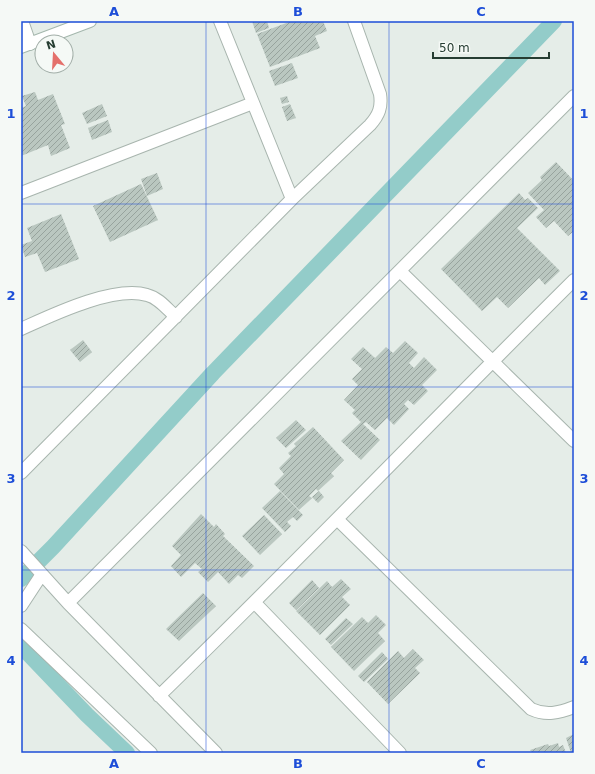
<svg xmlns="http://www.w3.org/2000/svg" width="595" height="774" font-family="'DejaVu Sans',sans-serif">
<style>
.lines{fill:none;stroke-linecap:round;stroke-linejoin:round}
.canal{stroke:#93ccc9;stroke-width:16}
.building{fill:url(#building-hatch)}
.street-casing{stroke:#a8b5ae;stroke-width:14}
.secondary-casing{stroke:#a4b7ad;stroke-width:14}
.street{stroke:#fff;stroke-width:12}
.secondary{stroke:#fff;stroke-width:12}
.grid{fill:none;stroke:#1d4ed8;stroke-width:1;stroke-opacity:0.55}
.neatline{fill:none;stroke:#1d4ed8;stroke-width:1.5}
.grid-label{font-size:13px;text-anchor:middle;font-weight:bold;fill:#1d4ed8}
</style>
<defs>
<pattern id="building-hatch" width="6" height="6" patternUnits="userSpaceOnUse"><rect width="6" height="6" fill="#bac7c0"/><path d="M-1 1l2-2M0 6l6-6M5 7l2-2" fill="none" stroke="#97a39d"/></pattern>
</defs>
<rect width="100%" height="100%" fill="#e5ede8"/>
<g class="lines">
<!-- canal -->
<path class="canal" d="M21 579 53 547 213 373 554 21
M21 646 87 715 127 753"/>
</g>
<!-- building -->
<path class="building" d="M252 21H267L269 28 256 33Z
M288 21H323L327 31 315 36 320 48 270 67 257 34 289 22Z
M292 63 298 78 275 86 269 71Z
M35 92 38 100 53 94 65 124 61 125 70 148 51 156 48 145 21 156V108L26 106 22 96Z
M287 96 289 102 282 104 280 98Z
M102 104 107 116 87 124 82 113Z
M290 104 296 118 287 121 282 107Z
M108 120 112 132 92 140 88 128Z
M556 162 574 181V231L568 236 554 221 546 228 536 217 544 210 528 193 542 180 540 177Z
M157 173 163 189 147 196 141 179Z
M141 184 158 220 110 242 93 206Z
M519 193 525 200 528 198 538 208 517 228 560 271 545 285 539 278 508 308 497 297 482 311 441 269Z
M61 214 79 259 45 272 37 253 25 257 21 245 32 241 27 228Z
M83 340 92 352 80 362 70 350Z
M405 341 418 353 409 363 414 368 424 357 437 370 422 385 428 391 414 405 408 400 404 404 409 409 394 425 387 418 375 430 366 422 363 424 380 440 361 460 341 441 361 422 352 413 355 410 344 400 358 385 352 379 362 369 351 359 363 347 375 358 386 347 393 353Z
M296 420 306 430 286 448 276 438Z
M313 427 344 460 331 473 334 476 318 491 316 489 309 496 312 498 299 510 274 484 284 474 279 468 291 456 288 453 296 446 294 444Z
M280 491 303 515 297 521 293 517 287 522 291 526 285 532 262 508Z
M319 491 324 497 318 503 312 497Z
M201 514 214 527 216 524 225 534 223 536 254 566 242 578 238 575 229 584 218 572 208 582 198 572 202 569 195 563 181 577 171 566 181 555 172 546Z
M264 515 282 534 260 555 242 536Z
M341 579 351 589 342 597 350 605 320 635 296 611 327 581 332 587Z
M312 580 319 588 296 610 289 603Z
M203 593 216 606 179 641 166 629Z
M376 615 386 625 378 633 385 641 354 671 331 647 362 617 368 623Z
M346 618 353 624 331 645 325 639Z
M413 649 424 660 415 668 420 673 388 704 367 682 398 651 404 658Z
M382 652 388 659 364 682 358 676Z
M574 734V753H571L566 738Z
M558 743 559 747 563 745 566 753H532L530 750 548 744 549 746Z"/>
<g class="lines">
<defs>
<path id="street" d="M22 21 30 44
M220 21 292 199
M21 193 253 103
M400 271 574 441
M21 329C52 315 114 285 147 295 159 298 167 309 176 317
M21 473 292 199 370 125C379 115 382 107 380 94L354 21
M337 519 531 709C546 716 559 713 574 707
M21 551 68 603 216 753
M68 603 574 96
M255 603 400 753
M21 606 42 574
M21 629 151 753
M159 696C300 559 435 418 574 280"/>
<path id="secondary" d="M21 47 90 21"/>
</defs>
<!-- street casing -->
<use href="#street" class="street-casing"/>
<!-- secondary casing -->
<use href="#secondary" class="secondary-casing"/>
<!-- street -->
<use href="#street" class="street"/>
<!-- secondary -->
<use href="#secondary" class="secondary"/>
</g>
<!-- grid -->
<path class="grid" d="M206 21V753M389 21V753M21 204H574M21 387H574M21 570H574"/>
<!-- border -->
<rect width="595" height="774" fill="none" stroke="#f5f9f6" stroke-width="44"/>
<!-- north arrow -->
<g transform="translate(54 54) rotate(342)"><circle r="19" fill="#f5f9f6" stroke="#a2aea8"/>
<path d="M0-3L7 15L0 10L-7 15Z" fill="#e4706b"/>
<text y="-6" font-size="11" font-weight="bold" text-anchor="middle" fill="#263d32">N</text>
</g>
<!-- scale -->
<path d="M433 52v6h116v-6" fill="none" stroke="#263d32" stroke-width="2"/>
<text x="439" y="52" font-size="12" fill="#263d32" stroke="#f5f9f6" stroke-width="3" paint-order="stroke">50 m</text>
<rect x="22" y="22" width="551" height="730" class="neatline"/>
<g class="grid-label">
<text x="114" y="16">A</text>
<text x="298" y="16">B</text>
<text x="481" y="16">C</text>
<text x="11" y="118">1</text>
<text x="584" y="118">1</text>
<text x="11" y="300">2</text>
<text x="584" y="300">2</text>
<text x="11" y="483">3</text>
<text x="584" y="483">3</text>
<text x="11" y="665">4</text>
<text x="584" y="665">4</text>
<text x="114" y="768">A</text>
<text x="298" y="768">B</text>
<text x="481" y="768">C</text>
</g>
</svg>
